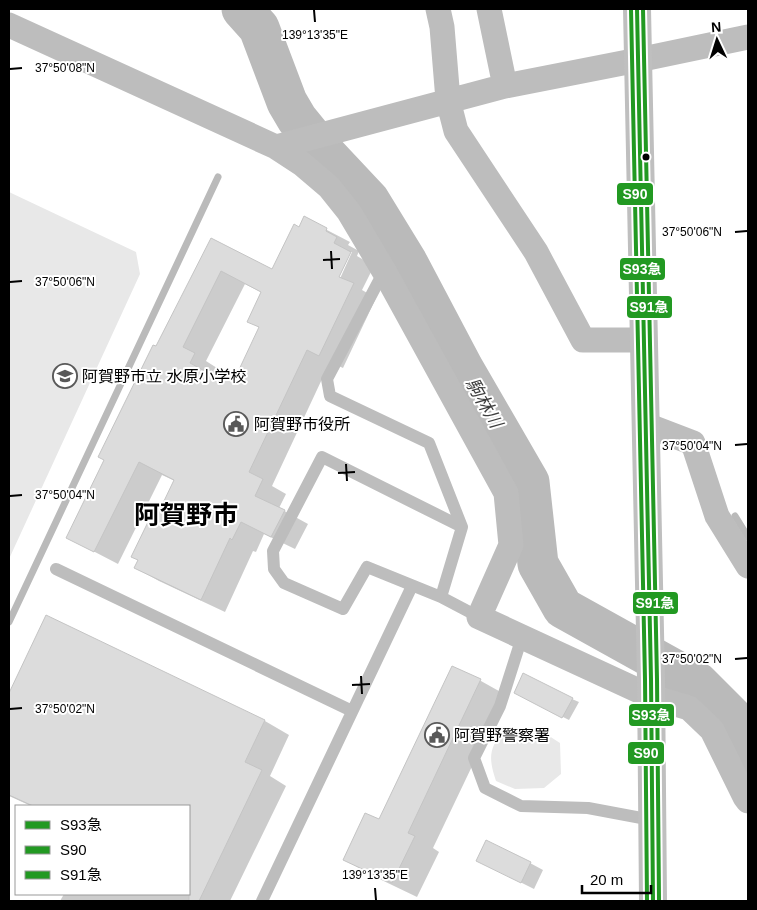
<svg xmlns="http://www.w3.org/2000/svg" width="757" height="910" font-family="Helvetica,'Noto Sans JP',sans-serif">
<style>
.green{fill:#e8e8e8}
.shadow{fill:#0003;fill-rule:evenodd}
.lines{fill:none;stroke-linecap:round;stroke-linejoin:round}
.stream{stroke:#bababa;stroke-width:7}
.river{stroke:#bababa;stroke-width:41}
.building{fill:#dcdcdc;stroke:#c4c4c4;fill-rule:evenodd}
.lane{stroke:#bdbdbd;stroke-width:12}
.street{stroke:#bdbdbd;stroke-width:25}
.secondary{stroke:#bfbfbf;stroke-width:28}
.bus-1-casing{stroke:#fff;stroke-width:8}
.bus-2-casing{stroke:#fff;stroke-width:8}
.bus-3-casing{stroke:#fff;stroke-width:8}
.bus-1{stroke:#292;stroke-width:4}
.bus-2{stroke:#292;stroke-width:4}
.bus-3{stroke:#292;stroke-width:4}
.ticks{fill:none;stroke:#000;stroke-width:2}
.bus-dot{fill:#000;stroke:#fff;stroke-width:2}
.labels{text-anchor:middle;dominant-baseline:central;stroke-width:4;stroke-linejoin:round;paint-order:stroke}
.poi-label{font-size:16px;fill:#000;stroke:#fff;text-anchor:start}
.water-label{font-size:18px;font-style:italic;fill:#3e3e3e;stroke:#fff}
.town-label{font-size:26px;font-weight:bold;fill:#000;stroke:#fff}
.ticks-label{font-size:12px;text-anchor:middle;fill:#000;stroke:#fff;stroke-width:4;stroke-linejoin:round;paint-order:stroke}
.line-badge{stroke:#fff;stroke-width:2}
.badge-label{font-size:14px;text-anchor:middle;font-weight:bold;fill:#fff}
</style>
<rect width="100%" height="100%" fill="#fff"/>
<!-- green -->
<path class="green" d="M9 192 136 252 140 274 9 559Z
M521 727 546 734 560 743 561 774 544 788 515 789 496 781C488 757 489 748 505 728Z"/>
<!-- shadow -->
<path class="shadow" d="M304 218 350 242 348 245 359 251 357 256 374 266 362 290 376 298 343 368 330 362 272 486 286 494 279 508 308 524 295 549 264 534 256 552 253 551 225 612 159 581 136 568 175 481 162 475 118 564 68 538 106 460 156 348 211 240 273 271 300 229ZM350 252H352L338 283 335 282ZM245 284 263 293 249 321 260 328 236 377 222 381 213 376 217 368 206 361Z
M47 617 265 721 289 735 270 776 286 786 230 901H60L64 894H189V806H31L9 796V696Z
M453 667 481 681 506 695 433 848 439 852 417 897 369 874 344 859 379 821Z
M521 696 572 699 579 702 569 720Z
M478 861 530 863 543 870 534 889Z"/>
<g class="lines">
<!-- stream -->
<path class="stream" d="M735 516 748 537
M9 622 218 177"/>
<!-- river -->
<path class="river" d="M242 9 259 28 287 102 297 119 323 151 369 200 407 262 463 368 529 482 538 564 563 608 698 683 732 717 748 753"/>
</g>
<!-- building -->
<path class="building" d="M304 216 327 228 326 231 337 237 334 243 351 252 339 277 354 283 319 356 307 350 249 472 263 479 255 496 285 510 271 537 241 522 232 540 230 538 201 600 134 568 138 560 131 557 148 522 153 524 174 480 139 462 94 552 66 538 104 460 98 457 153 345 156 346 211 238 272 269 294 224 299 227ZM221 271 261 292 247 322 259 327 236 376 226 371 221 380 190 363 195 353 183 347Z
M46 615 265 720 245 762 262 770 199 901H189V806H33L9 795V693Z
M452 666 481 679 408 833 415 836 392 883 343 860 365 813 379 819Z
M523 673 573 698 562 718 514 693Z
M486 840 531 862 521 883 476 861Z"/>
<g class="lines">
<!-- lane -->
<path class="lane" d="M384 271 327 379 330 396 429 443 462 527 441 597
M462 527 322 457 273 551 274 569 284 583 343 609 367 567 441 597 479 617
M56 569 352 711
M522 637 500 706 474 758 485 788 521 806 588 808 652 820
M262 901 412 586"/>
<!-- street -->
<path class="street" d="M438 9 442 27 448 100 456 131 536 252 583 340H644
M489 9 505 86
M9 25 276 147 302 164 329 187 349 212 384 271 506 493 511 545 479 617 652 697 689 708 712 730 745 797 748 801
M276 147 505 86 638 60 748 37
M646 425 693 443 717 516 748 566"/>
<!-- secondary -->
<path class="secondary" d="M637 9 651 679 653 901"/>
<defs>
<path id="bus-1" d="M637 9 651 679 653 901"/>
<path id="bus-2" d="M631 9 645 679 647 901"/>
<path id="bus-3" d="M643 9 657 679 659 901"/>
</defs>
<!-- bus-1 casing -->
<use href="#bus-1" class="bus-1-casing"/>
<!-- bus-2 casing -->
<use href="#bus-2" class="bus-2-casing"/>
<!-- bus-3 casing -->
<use href="#bus-3" class="bus-3-casing"/>
<!-- bus-1 -->
<use href="#bus-1" class="bus-1"/>
<!-- bus-2 -->
<use href="#bus-2" class="bus-2"/>
<!-- bus-3 -->
<use href="#bus-3" class="bus-3"/>
</g>
<!-- ticks -->
<path class="ticks" d="M314 10 315 22M10 69 22 68M735 232 747 231M331 251 332 269M323 260 340 259M10 282 22 281M735 445 747 444M346 464 347 481M338 473 355 472M10 496 22 495M735 659 747 658M361 676 362 694M352 685 370 684M10 709 22 708M375 888 376 900"/>
<!-- icons -->
<defs>
<symbol id="school-ring" viewBox="-11 -11 22 22"><circle r="9.5" fill="#fff" stroke="#595959" stroke-width="1.5"/><path d="M0-5L7-2L0 1L-7-2ZM-4 1L0 2.5L4 1V4Q0 6-4 4Z" fill="#595959"/></symbol>
<symbol id="civic-ring" viewBox="-11 -11 22 22"><circle r="9.5" fill="#fff" stroke="#595959" stroke-width="1.5"/><path d="M-.6-6.5H3V-4.5H.6V-3L4-1V1h2V6H-6V1h2V-1L-.6-3ZM-1.2 2.5V6h2.4V2.5Z" fill="#595959"/></symbol>
</defs>
<g fill-rule="evenodd">
<use href="#school-ring" x="51" y="362" width="28" height="28"/>
<use href="#civic-ring" x="222" y="410" width="28" height="28"/>
<use href="#civic-ring" x="423" y="721" width="28" height="28"/>
</g>
<!-- markers -->
<circle class="bus-dot" cx="646" cy="157" r="4.5"/>
<g class="labels">
<!-- poi labels -->
<g class="poi-label">
<text x="82" y="376">阿賀野市立 水原小学校</text>
<text x="254" y="424">阿賀野市役所</text>
<text x="454" y="735">阿賀野警察署</text>
</g>
<!-- water labels -->
<g class="water-label">
<text transform="translate(484 403) rotate(60)">駒林川</text>
</g>
<!-- town labels -->
<g class="town-label">
<text x="186" y="515">阿賀野市</text>
</g>
</g>
<g class="ticks-label">
<text x="315" y="39">139°13'35"E</text>
<text x="65" y="72">37°50'08"N</text>
<text x="692" y="236">37°50'06"N</text>
<text x="65" y="286">37°50'06"N</text>
<text x="692" y="450">37°50'04"N</text>
<text x="65" y="499">37°50'04"N</text>
<text x="692" y="663">37°50'02"N</text>
<text x="65" y="713">37°50'02"N</text>
<text x="375" y="879">139°13'35"E</text>
</g>
<g class="line-badge">
<rect x="616" y="182" width="38" height="24" rx="5" fill="#292"/>
<rect x="619" y="257" width="47" height="24" rx="5" fill="#292"/>
<rect x="626" y="295" width="47" height="24" rx="5" fill="#292"/>
<rect x="632" y="591" width="47" height="24" rx="5" fill="#292"/>
<rect x="628" y="703" width="47" height="24" rx="5" fill="#292"/>
<rect x="627" y="741" width="38" height="24" rx="5" fill="#292"/>
</g>
<g class="badge-label">
<text x="635" y="199">S90</text>
<text x="642" y="274">S93急</text>
<text x="649" y="312">S91急</text>
<text x="655" y="608">S91急</text>
<text x="651" y="720">S93急</text>
<text x="646" y="758">S90</text>
</g>
<!-- border -->
<rect width="757" height="910" fill="none" stroke="#000000" stroke-width="20"/>
<!-- legend -->
<rect x="15" y="805" width="175" height="90" fill="#ffffff" stroke="#999999"/>
<rect x="25" y="821" width="25" height="8" fill="#229922" stroke="#999999"/>
<text x="60" y="830" font-size="15" fill="#000000">S93急</text>
<rect x="25" y="846" width="25" height="8" fill="#229922" stroke="#999999"/>
<text x="60" y="855" font-size="15" fill="#000000">S90</text>
<rect x="25" y="871" width="25" height="8" fill="#229922" stroke="#999999"/>
<text x="60" y="880" font-size="15" fill="#000000">S91急</text>
<!-- north arrow -->
<g transform="translate(717 40) rotate(356)" stroke="#ffffff" stroke-width="4" paint-order="stroke">
<path d="M0-4L9 19L0 12L-9 19Z" fill="#000000"/>
<text y="-8" font-size="14" font-weight="bold" text-anchor="middle" fill="#000000">N</text>
</g>
<!-- scale -->
<path d="M582 885v8h69v-8" fill="none" stroke="#000000" stroke-width="2.5"/>
<text x="590" y="885" font-size="15" fill="#000000" stroke="#ffffff" stroke-width="4" paint-order="stroke">20 m</text>
</svg>
